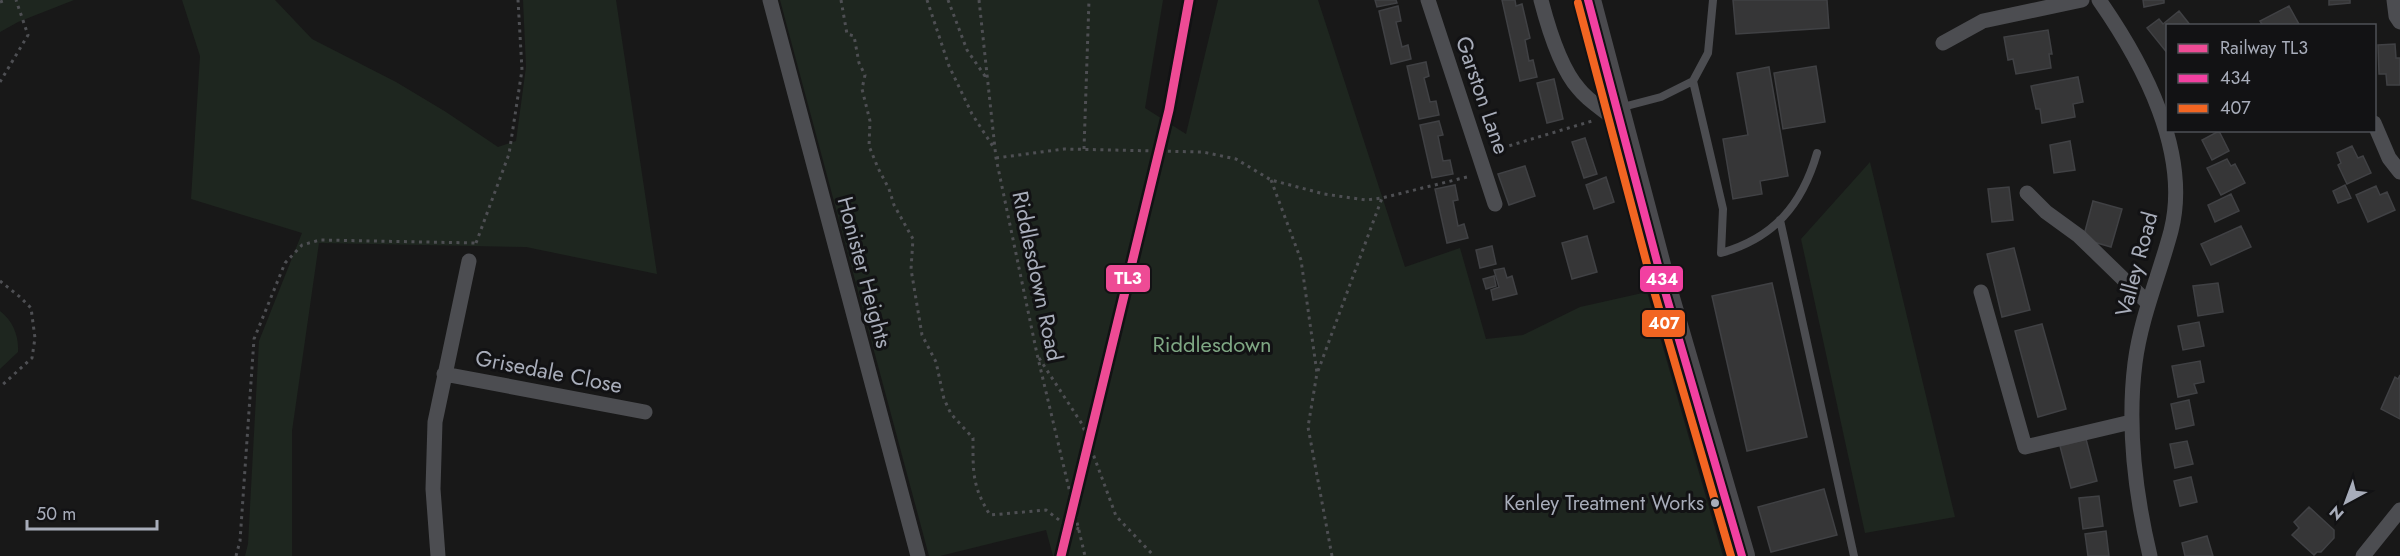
<svg xmlns="http://www.w3.org/2000/svg" width="2400" height="556" font-family="Jost,sans-serif">
<style>
.green{fill:#1e261f}
.building{fill:#363637;stroke:#404144;stroke-width:1.5}
.lines{fill:none;stroke-linecap:round;stroke-linejoin:round}
.path{stroke:#4e4f53;stroke-width:3;stroke-dasharray:3 4.5;stroke-linecap:butt}
.service{stroke:#4c4d51;stroke-width:8}
.minor{stroke:#4c4d51;stroke-width:15}
.trunk{stroke:#4a4a4e;stroke-width:26}
.bus-1-casing{stroke:#121214;stroke-width:12}
.bus-2-casing{stroke:#121214;stroke-width:12}
.bus-1{stroke:#f240a1;stroke-width:8}
.bus-2{stroke:#f26522;stroke-width:8}
.rail-1-casing{stroke:#121214;stroke-width:14}
.rail-1{stroke:#ee4b95;stroke-width:9}
.bus-dot{fill:#a8adba;stroke:#121214;stroke-width:2}
.labels{text-anchor:middle;dominant-baseline:central;stroke-width:6;stroke-linejoin:round;paint-order:stroke}
.bus-label{font-size:20px;fill:#a8adba;stroke:#121214;text-anchor:end}
.street-label{font-size:22px;fill:#a8adba;stroke:#121214}
.park-label{font-size:22px;fill:#7ea683;stroke:#121214}
.line-badge{stroke:#121214;stroke-width:2}
.badge-label{font-size:16px;text-anchor:middle;font-weight:bold;fill:#fff}
</style>
<rect width="100%" height="100%" fill="#181818"/>
<!-- green -->
<path class="green" d="M0 0H74L18 22 0 32Z
M182 0H275L312 39 396 82 446 112 498 147 516 141 526 67 523 0H616L657 274 526 247 319 243 292 431V556H245L248 544 259 341 302 233 191 199 200 56Z
M780 0H1163L1145 108 1186 134 1218 0H1318L1405 267 1460 248 1486 339 1523 335 1580 307 1647 292 1723 556H1053L1046 530 940 556H929Z
M1870 162 1955 517 1865 533 1801 239Z
M0 311C13 321 19 336 18 352L0 369Z"/>
<!-- building -->
<path class="building" d="M1375 0H1396L1397 3 1377 7Z
M1502 0H1515L1516 6 1522 4 1530 38 1525 40 1529 61 1533 60 1537 77 1520 81Z
M1733 0H1827L1829 28 1736 34Z
M2143 0H2164V3L2144 7Z
M2329 0H2350V3L2329 5Z
M1398 6 1401 21 1396 22 1402 47 1408 45 1411 59 1391 64 1379 11Z
M2289 6 2300 26H2263L2260 21Z
M2179 11 2191 26H2168V54L2147 28 2159 19 2163 24Z
M2048 30 2052 54H2049L2051 68 2016 74 2013 59 2008 60 2004 37Z
M2395 44 2396 58H2400V85H2387L2386 74H2379L2378 45Z
M1426 62 1429 76 1424 78 1430 102 1436 101 1439 115 1419 119 1407 66Z
M1816 66 1825 122 1783 129 1774 73Z
M1769 67 1788 176 1760 181 1762 194 1733 199 1723 139 1748 135 1737 73Z
M2078 77 2083 102 2073 104 2075 117 2042 123 2040 109H2036L2031 86Z
M1554 79 1563 119 1547 123 1537 83Z
M1439 121 1443 135 1438 136 1443 161 1450 160 1453 174 1432 178 1420 125Z
M2219 131 2229 151 2212 160 2202 140Z
M1585 138 1597 174 1584 178 1572 142Z
M2070 141 2075 170 2054 173 2050 145Z
M2352 146 2358 158 2363 156 2371 173 2347 184 2338 165 2341 163 2337 153Z
M2227 159 2231 166 2235 164 2245 183 2221 195 2207 168Z
M1525 166 1535 196 1509 205 1498 174Z
M1606 177 1614 202 1594 209 1586 185Z
M1455 185 1458 200 1453 201 1458 226 1464 224 1468 238 1447 243 1435 189Z
M2345 185 2351 198 2338 203 2333 191Z
M2376 186 2380 195 2387 192 2395 210 2368 222 2356 195Z
M2009 187 2013 220 1992 222 1988 189Z
M2231 194 2239 211 2215 222 2208 205Z
M2093 201 2122 209 2111 247 2083 239Z
M2241 226 2251 247 2211 265 2201 244Z
M1587 236 1597 272 1572 279 1562 243Z
M1492 246 1496 264 1480 268 1476 250Z
M2014 248 2030 310 2002 317 1987 254Z
M1504 268 1507 278 1512 276 1517 294 1493 300 1491 290 1499 287 1494 270Z
M1494 276 1496 286 1486 289 1483 279Z
M1772 283 1807 437 1747 451 1712 296Z
M2218 283 2223 312 2198 316 2193 286Z
M2199 322 2204 346 2183 350 2178 326Z
M2042 324 2066 409 2038 417 2015 331Z
M2200 361 2204 382 2194 384 2197 393 2178 397 2172 366Z
M2400 375V419L2381 409 2395 377 2398 379Z
M2189 400 2194 425 2176 429 2171 404Z
M2086 439 2097 481 2071 488 2060 446Z
M2187 441 2193 464 2175 468 2170 444Z
M2191 477 2197 502 2180 506 2174 481Z
M1824 489 1837 535 1771 552 1758 507Z
M2099 496 2103 526 2083 529 2079 498Z
M2309 507 2334 530V538L2321 552H2317L2314 555 2292 535 2299 528 2294 522Z
M2106 531 2109 556H2088L2085 534Z
M2207 536 2213 556H2185L2182 543Z"/>
<g class="lines">
<!-- path -->
<path class="path" d="M841 0 847 34 854 36 859 63 865 75 862 89 870 121 869 146 878 168 889 189 894 205 913 239 911 269 922 335 936 362 944 399 951 414 973 438C973 472 972 486 990 515L1046 510 1063 523 1079 529
M927 0 949 66 972 114 994 148
M948 0 967 50 987 79
M979 0 996 158 1037 354 1085 556
M0 2 6 0
M0 82 28 35 16 0
M1084 149 1089 0
M1495 150 1592 121
M996 158 1064 149 1203 152 1236 159 1271 180 1324 194 1366 200 1382 198 1471 176
M1271 180 1301 260 1317 373 1308 427 1332 556
M476 243 509 154 522 70 518 0
M0 281 20 297 31 308 35 338 32 358 0 387
M1039 358 1082 424 1116 516 1154 556
M1318 371 1382 198
M236 556 240 541 254 339 285 263 302 245 320 240 476 243"/>
<!-- service -->
<path class="service" d="M1713 0 1708 53 1693 81 1723 209 1721 253C1774 238 1802 205 1817 153
M1619 108 1661 97 1693 81
M1780 220 1854 556"/>
<!-- minor -->
<path class="minor" d="M770 0 918 556
M1428 0 1495 204
M1541 0C1548 27 1560 68 1579 89 1589 102 1606 111 1618 122
M2099 0C2143 63 2191 153 2171 231 2159 276 2141 317 2135 363 2127 427 2135 493 2150 556
M2394 0 2396 16 2400 22
M1943 43 1983 21 2082 0
M2374 123 2389 158 2400 172
M2027 193 2046 212 2079 236 2148 303
M1981 292 2025 447 2131 422
M444 374 645 412
M438 556 433 489 435 422 469 261
M2363 556 2400 510"/>
<!-- trunk -->
<path class="trunk" d="M1588 0 1664 288 1742 556"/>
<defs>
<path id="bus-1" d="M1588 0 1664 288 1742 556"/>
<path id="bus-2" d="M1578 3 1654 291 1731 556"/>
</defs>
<!-- bus-1 casing -->
<use href="#bus-1" class="bus-1-casing"/>
<!-- bus-2 casing -->
<use href="#bus-2" class="bus-2-casing"/>
<!-- bus-1 -->
<use href="#bus-1" class="bus-1"/>
<!-- bus-2 -->
<use href="#bus-2" class="bus-2"/>
<defs>
<path id="rail-1" d="M1061 556 1169 110 1189 0"/>
</defs>
<!-- rail-1 casing -->
<use href="#rail-1" class="rail-1-casing"/>
<!-- rail-1 -->
<use href="#rail-1" class="rail-1"/>
</g>
<!-- markers -->
<circle class="bus-dot" cx="1715" cy="503" r="5"/>
<g class="labels">
<!-- bus labels -->
<g class="bus-label">
<text x="1704" y="503">Kenley Treatment Works</text>
</g>
<!-- street labels -->
<g class="street-label">
<text transform="translate(1483 95) rotate(71)">Garston Lane</text>
<text transform="translate(2136 264) rotate(-75)">Valley Road</text>
<text transform="translate(865 272) rotate(75)">Honister Heights</text>
<text transform="translate(1038 276) rotate(78)">Riddlesdown Road</text>
<text transform="translate(549 371) rotate(11)">Grisedale Close</text>
</g>
<!-- park labels -->
<g class="park-label">
<text x="1212" y="344">Riddlesdown</text>
</g>
</g>
<g class="line-badge">
<rect x="1105" y="264" width="46" height="29" rx="6" fill="#ee4b95"/>
<rect x="1639" y="265" width="45" height="28" rx="6" fill="#f240a1"/>
<rect x="1641" y="309" width="45" height="29" rx="6" fill="#f26522"/>
</g>
<g class="badge-label">
<text x="1128" y="284">TL3</text>
<text x="1662" y="285">434</text>
<text x="1664" y="329">407</text>
</g>
<!-- legend -->
<rect x="2166" y="24" width="210" height="108" fill="#121214" stroke="#4e5056" stroke-width="1.5"/>
<rect x="2178" y="44" width="30" height="9" fill="#ee4b95" stroke="#4e5056" stroke-width="1.5"/>
<text x="2220" y="54" font-size="18" fill="#a8adba">Railway TL3</text>
<rect x="2178" y="74" width="30" height="9" fill="#f240a1" stroke="#4e5056" stroke-width="1.5"/>
<text x="2220" y="84" font-size="18" fill="#a8adba">434</text>
<rect x="2178" y="104" width="30" height="9" fill="#f26522" stroke="#4e5056" stroke-width="1.5"/>
<text x="2220" y="114" font-size="18" fill="#a8adba">407</text>
<!-- north arrow -->
<g transform="translate(2346 502) rotate(221)" stroke="#121214" stroke-width="4.5" paint-order="stroke">
<path d="M0-4.5L10 22L0 15L-10 22Z" fill="#a8adba"/>
<text y="-9" font-size="16" font-weight="bold" text-anchor="middle" fill="#a8adba">N</text>
</g>
<!-- scale -->
<path d="M27 520v9h130v-9" fill="none" stroke="#a8adba" stroke-width="3"/>
<text x="36" y="520" font-size="18" fill="#a8adba" stroke="#121214" stroke-width="4.5" paint-order="stroke">50 m</text>
</svg>
